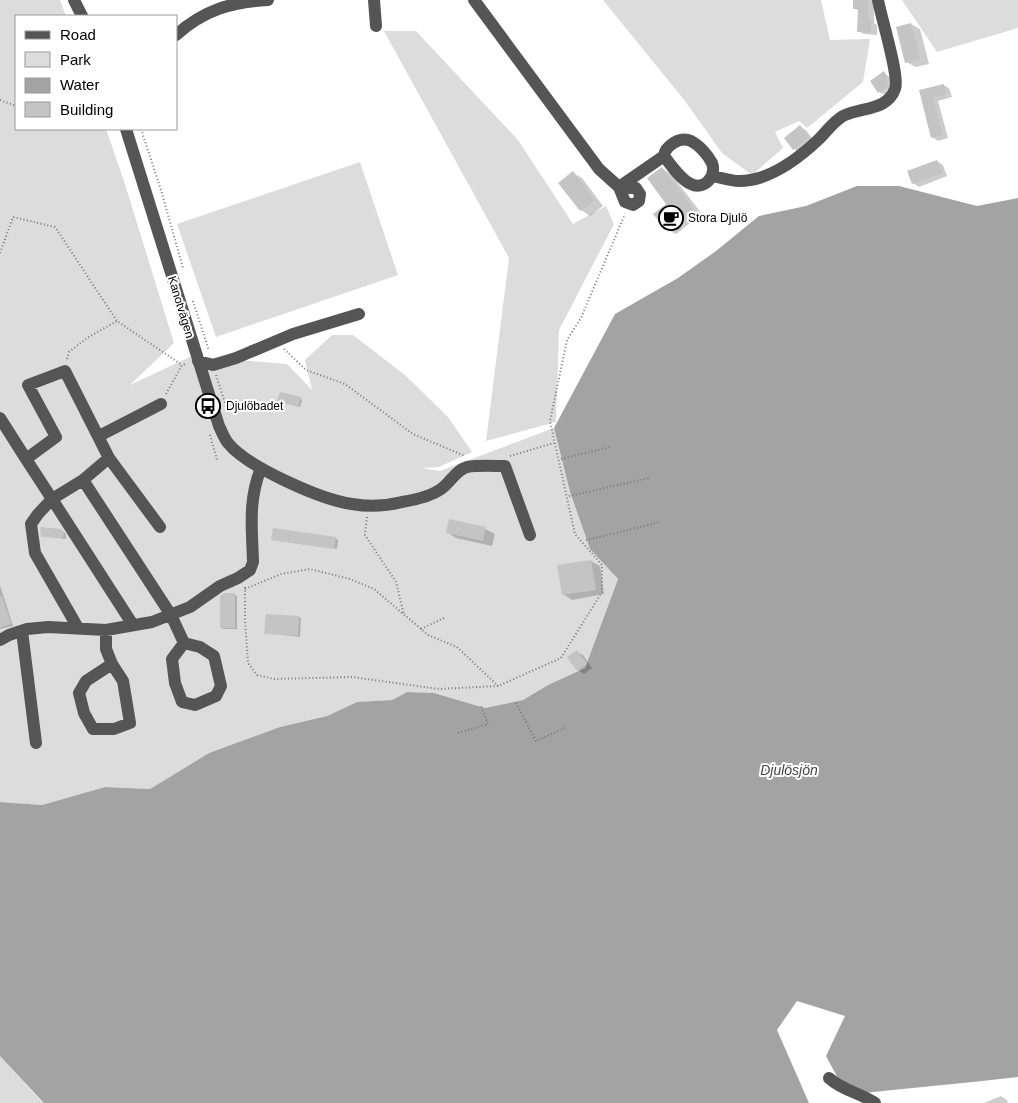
<svg xmlns="http://www.w3.org/2000/svg" width="1018" height="1103" font-family="Helvetica,sans-serif">
<style>
.green{fill:#dcdcdc}
.water{fill:#a3a3a3}
.shadow{fill:#0003}
.building{fill:#c4c4c4}
.lines{fill:none;stroke-linecap:round;stroke-linejoin:round}
.path{stroke:#777;stroke-width:2;stroke-dasharray:1 2.5;stroke-linecap:butt}
.minor{stroke:#555;stroke-width:12}
.labels{text-anchor:middle;dominant-baseline:central;stroke-width:4;stroke-linejoin:round;paint-order:stroke}
.poi-label{font-size:12px;fill:#000;stroke:#fff;text-anchor:start}
.street-label{font-size:12px;fill:#000;stroke:#fff}
.water-label{font-size:14px;font-style:italic;fill:#444;stroke:#fff}
</style>
<rect width="100%" height="100%" fill="#fff"/>
<!-- green -->
<path class="green" d="M0 0H60L66 16H16V129H106L124 181 174 343 130 385 192 356 287 364 312 390 305 360 332 335H353L405 375 448 417 472 452 439 467 421 468 440 471 554 428 570 492 590 549 618 579 585 668 548 685 523 700 485 708 434 693 407 692 392 700 357 702 327 716 280 727 209 753 150 789 105 787 42 805 0 802Z
M603 0H821L830 40 870 39 863 82 807 128 799 121 775 132 783 148 752 175 722 153 685 101Z
M902 0H1018V28L937 52Z
M384 31H416L518 140 573 224 606 206 614 224 559 330 556 422 486 441 509 258Z
M360 162 398 275 216 337 177 224Z
M0 1056 39 1099 44 1103H0Z"/>
<!-- water -->
<path class="water" d="M857 186H899L977 206 1018 198V1077C961 1084 904 1088 847 1095L826 1056 845 1016 797 1001 777 1030 809 1103H44L40 1099 0 1056V802L42 805 105 787 150 789 209 753 280 727 327 716 357 702 392 700 407 692 434 693 485 708 523 700 548 685 585 668 618 579 590 549 570 492 554 428 615 314 678 278 716 251 759 216 806 206Z"/>
<!-- shadow -->
<path class="shadow" d="M854 0H874V23L877 25V35L864 34 858 31 859 11 854 8Z
M911 24 920 29 929 64 916 67 906 62Z
M884 73 893 80 885 95 879 92Z
M943 85 949 88 952 97 938 101 948 138 938 141 932 137 921 91Z
M800 127 806 130 814 141 800 153 794 149 786 138Z
M937 161 943 165 947 176 919 187 913 183Z
M662 169 671 174 702 214 676 234 666 229 668 204Z
M573 173 582 178 603 206 590 216 581 210 560 183Z
M300 398 302 400 300 407 281 402Z
M485 529 495 534 492 546 456 538 447 532Z
M61 530 66 534V539L42 536Z
M335 538 338 540 337 549 272 540Z
M591 561 600 566 604 594 572 600 563 594Z
M0 585 13 626 0 629Z
M234 594 237 596V629H224L221 628Z
M299 617 301 618 300 637 266 633Z
M577 652 583 655 592 668 584 674 578 670 569 658Z
M1001 1096 1007 1100 1008 1103H984Z"/>
<!-- building -->
<path class="building" d="M853 0H868V20H871V32H857L858 9H853Z
M911 23 920 59 905 63 896 27Z
M884 71 887 76V86L878 93 870 81Z
M944 84 946 94 933 98 943 135 931 138 919 90Z
M800 125 809 137 793 150 784 138Z
M937 160 942 173 912 184 907 171Z
M662 167 693 208 666 230 653 214 666 204 647 178Z
M573 171 595 200 580 211 558 183Z
M280 392 301 397 298 406 277 401Z
M449 519 486 527 483 541 446 533Z
M40 527 61 529 64 532 63 538 41 537Z
M273 528 336 537 334 549 271 540Z
M591 560 596 590 562 595 557 565Z
M224 593H235V628H220V596Z
M0 596H2L11 624 0 628Z
M266 614 299 616 298 636 264 634Z
M577 650 587 664 577 671 567 657Z"/>
<g class="lines">
<!-- path -->
<path class="path" d="M0 100 16 106
M141 129 161 190 183 268
M0 253 13 217 55 227 117 321 182 365
M193 301 209 351
M284 349 306 370 345 384 413 434 465 456
M67 359 69 352 87 338 117 321
M216 375 226 406
M166 394 182 365 186 364
M210 435 217 460
M510 456 554 443
M561 459 610 447
M569 496 649 478
M367 517 365 535 396 582 404 615
M586 540 661 522
M245 587V619L248 663 257 675 274 679 352 677 439 689 498 686 561 658 602 592V565L575 534 550 421 567 340 581 318 625 214
M245 589 281 574 310 569 350 579 374 589 428 635 457 647 498 686
M421 629 446 617
M516 703 536 741 567 727
M458 733 488 724 481 706"/>
<!-- minor -->
<path class="minor" d="M74 0 82 16
M374 0 376 26
M474 0 599 169 619 187 625 202 633 205 639 201 640 194 636 188 619 187
M176 35C204 10 231 2 268 0
M126 129 219 426C222 432 224 438 228 443 247 467 322 500 352 504 369 507 386 506 402 502 414 500 430 497 441 489 450 483 456 470 467 467 478 465 493 466 505 466L530 535
M713 176C722 178 731 181 739 181 769 181 798 159 819 139 826 132 834 121 843 116 861 107 887 111 895 89 900 77 881 17 878 0
M619 187 664 156C665 146 680 136 691 141 699 145 708 155 712 163 717 176 704 191 691 184 680 179 671 165 664 156
M198 361 213 365 236 358 293 334 359 314
M0 418 26 459
M99 436 161 404
M83 480 52 499 133 625
M160 527 109 458 83 480 171 615 184 643 200 647 214 656 221 686 216 696 195 705 182 702 175 683 172 659 184 643
M78 628 35 553 31 524 38 514 52 499 26 459 56 437 28 385 65 371 109 458
M106 630V649L112 664 86 681 79 693 84 713 93 729H114L130 723 123 681 112 664
M22 631 36 743
M0 640 9 635 27 629 48 627 106 630 152 622 190 607 220 586 238 578 250 570 253 562C252 527 248 501 261 468
M829 1078C843 1091 861 1093 875 1103"/>
</g>
<!-- icons -->
<defs>
<symbol id="cafe-ring" viewBox="-11 -11 22 22"><circle r="9.5" fill="#fff" stroke="#000" stroke-width="1.5"/><path d="M-5.5-4.5H6V0H3Q3 3.5 0 3.5H-2.5Q-5.5 3.5-5.5 0ZM3-3.2v2h1.7v-2ZM-6 4.5H4V6H-6Z" fill="#000"/></symbol>
<symbol id="bus-ring" viewBox="-11 -11 22 22"><circle r="9.5" fill="#fff" stroke="#000" stroke-width="1.5"/><path d="M-5-6H5V4H4V6H2V4H-2V6H-4V4H-5ZM-3.5-4V0h7V-4ZM-3.5 1.2v1.5H-2V1.2ZM2 1.2v1.5H3.5V1.2Z" fill="#000"/></symbol>
</defs>
<g fill-rule="evenodd">
<use href="#cafe-ring" x="657" y="204" width="28" height="28"/>
<use href="#bus-ring" x="194" y="392" width="28" height="28"/>
</g>
<g class="labels">
<!-- poi labels -->
<g class="poi-label">
<text x="688" y="218">Stora Djulö</text>
<text x="226" y="406">Djulöbadet</text>
</g>
<!-- street labels -->
<g class="street-label">
<text transform="translate(181 307) rotate(73)">Kanotvägen</text>
</g>
<!-- water labels -->
<g class="water-label">
<text x="789" y="770">Djulösjön</text>
</g>
</g>
<!-- legend -->
<rect x="15" y="15" width="162" height="115" fill="#ffffff" stroke="#999999"/>
<rect x="25" y="31" width="25" height="8" fill="#555555" stroke="#999999"/>
<text x="60" y="40" font-size="15" fill="#000000">Road</text>
<rect x="25" y="52" width="25" height="15" fill="#dcdcdc" stroke="#999999"/>
<text x="60" y="65" font-size="15" fill="#000000">Park</text>
<rect x="25" y="78" width="25" height="15" fill="#a3a3a3" stroke="#999999"/>
<text x="60" y="90" font-size="15" fill="#000000">Water</text>
<rect x="25" y="102" width="25" height="15" fill="#c4c4c4" stroke="#999999"/>
<text x="60" y="115" font-size="15" fill="#000000">Building</text>
</svg>
